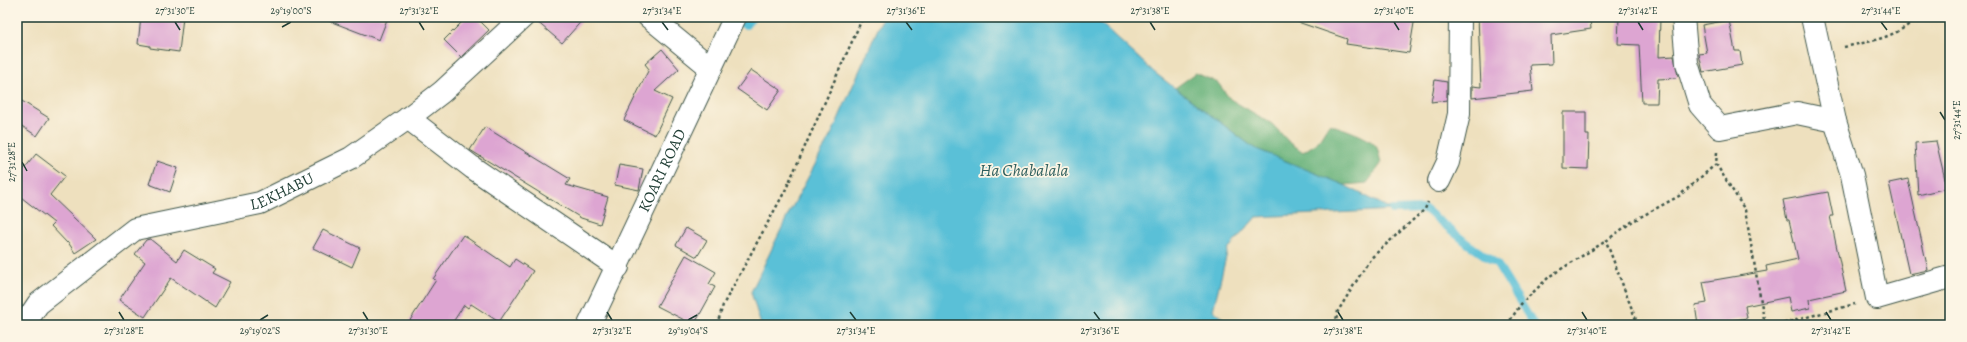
<svg xmlns="http://www.w3.org/2000/svg" width="1967" height="342" font-family="Alegreya,serif">
<style>
.forest{fill:#68b27a;stroke:#447857}
.water{fill:#5ac0d7;stroke:#3c7e86}
.lines{fill:none;stroke-linecap:round;stroke-linejoin:round}
.stream{stroke:#5ac0d7;stroke-width:8}
.building{fill:#dda5d2}
.minor-casing{stroke:#3e5549;stroke-width:24}
.path{stroke:#3e5549;stroke-width:2.5;stroke-dasharray:3 3;stroke-linecap:butt}
.minor{stroke:#fff;stroke-width:22}
.ticks{fill:none;stroke:#1f3d34;stroke-width:1.5}
.labels{text-anchor:middle;dominant-baseline:central;stroke-width:3.5;stroke-linejoin:round;paint-order:stroke}
.street-label{font-size:16px;fill:#1f3d34;stroke:#fcf5e5}
.water-label{font-size:17px;font-style:italic;fill:#2e5e5d;stroke:#fcf5e5}
.neatline{fill:none;stroke:#1f3d34;stroke-width:1.5}
.ticks-label{font-size:10px;text-anchor:middle;fill:#1f3d34}
</style>
<rect width="100%" height="100%" fill="#fcf5e5"/>
<filter id="ink" filterUnits="userSpaceOnUse"><feTurbulence type="fractalNoise" baseFrequency=".025" numOctaves="2"/><feDisplacementMap in="SourceGraphic" scale="8" xChannelSelector="R" yChannelSelector="G"/><feConvolveMatrix kernelMatrix="1 2 1 2 8 2 1 2 1" color-interpolation-filters="sRGB"/></filter>
<filter id="wash" filterUnits="userSpaceOnUse"><feTurbulence type="fractalNoise" baseFrequency=".012" numOctaves="4" result="noise"/><feDisplacementMap in="SourceGraphic" scale="16" xChannelSelector="R" yChannelSelector="G"/><feGaussianBlur stdDeviation="0.9" result="paint"/><feColorMatrix in="noise" values="0 0 0 0 0 0 0 0 0 0 0 0 0 0 0 0 0 1.4 0 .05"/><feComposite in="paint" operator="in"/></filter>
<g filter="url(#wash)">
<rect width="100%" height="100%" fill="#eee0be"/>
<!-- forest -->
<path class="forest" d="M1196 73 1218 83 1230 99 1272 124 1288 141 1303 152 1317 143 1329 124C1341 128 1372 137 1377 148 1379 153 1380 159 1381 164L1367 183 1344 185 1254 148 1175 88Z"/>
<!-- water -->
<path class="water" d="M883 17H1094L1155 73 1254 148 1344 185 1393 210 1256 217 1228 249 1213 310 1231 325H761L751 292 789 213 833 131Z"/>
<g class="lines">
<!-- stream -->
<path class="stream" d="M735 20 746 25 752 17
M1393 210 1425 209 1468 244 1497 264 1534 325"/>
</g>
<g id="blocks">
<!-- building -->
<path class="building" d="M141 17H183L179 52 150 48V46L138 44Z
M325 17H388L379 40 324 19Z
M467 17H476L489 30 461 57 444 40Z
M535 17H585L562 43 535 20Z
M1293 17H1415L1409 53 1346 44 1347 39 1292 20Z
M1478 17H1590L1591 29 1551 35 1552 64 1530 65 1533 91 1472 98V86L1481 87Z
M1619 17H1660L1659 57 1674 56 1678 76 1676 78 1658 79 1657 103H1642L1639 45 1618 44Z
M1729 20 1735 51H1740L1742 65 1703 72 1699 54 1707 53 1702 25Z
M662 49 679 69 655 91 672 99 655 135 624 120 649 69 645 64Z
M751 70 781 90 767 110 737 89Z
M1435 80 1447 82V100L1431 102Z
M17 98 49 118 37 136 17 123Z
M1563 112H1586V135H1589L1588 169 1563 168Z
M485 127 570 179 566 185 608 197 600 224 581 218 470 150Z
M1936 141 1947 188 1918 195 1915 143Z
M36 154 65 176 50 195 96 239 75 253 68 242 67 243 51 226 54 223 17 194V178Z
M157 161 178 168 170 192 149 184Z
M619 165 643 169 639 190 615 185Z
M1908 179 1928 270 1909 274 1889 183Z
M1828 192 1833 216H1830L1846 291 1809 299 1810 308 1791 312 1788 297 1745 306 1747 318 1708 325H1698L1695 305 1707 303 1703 282 1767 271 1766 266 1798 259 1789 220H1787L1783 200Z
M686 228 707 240 697 257 676 245Z
M323 230 360 248 352 267 313 248Z
M463 235 510 267 515 259 533 271 499 322 471 304 468 308 464 305 451 325H407L436 280 433 279Z
M150 239 177 261 184 250 215 269 212 273 230 282 215 308 171 278 145 317 119 300 145 262 135 254 146 240Z
M686 255 716 272 709 284 715 287 694 325 657 306Z"/>
</g>
</g>
<g filter="url(#ink)">
<use href="#blocks" fill-opacity="0" stroke="#3e5549" stroke-width="1"/>
<g class="lines">
<defs>
<g id="minor">
<path d="M649 17 711 68"/>
<path d="M1683 17 1687 63 1700 105 1720 128 1797 113 1835 121"/>
<path d="M1812 17 1835 121 1852 175 1877 298 1950 277"/>
<path d="M408 118 473 168 618 267"/>
<path d="M1439 181 1448 162 1459 114 1460 17"/>
<path id="s1" d="M24 325 38 304 135 229 260 203 351 158 408 118 442 92 523 17"/>
<path id="s2" d="M589 325 735 17"/>
</g>
</defs>
<!-- minor casing -->
<use href="#minor" class="minor-casing"/>
<!-- path -->
<path class="path" d="M1844 47C1871 41 1897 38 1917 17
M1717 152 1716 164 1745 210 1765 325
M717 325 723 305 785 191 863 17
M1335 325 1338 311 1370 259 1425 209 1428 202
M1507 325 1521 304 1550 276 1606 241
M1638 325 1606 241 1633 221 1679 196 1716 164
M1778 325 1855 304"/>
<!-- minor -->
<use href="#minor" class="minor"/>
</g>
</g>
<!-- ticks -->
<path class="ticks" d="M175 22 180 30M419 22 424 30M662 22 668 30M906 22 912 30M1150 22 1155 30M1394 22 1399 30M1638 22 1643 30M1881 22 1887 30M282 27 291 22M1940 112 1945 120M22 162 27 171M119 312 124 320M363 312 368 320M607 312 612 320M850 312 856 320M1094 312 1100 320M1338 312 1343 320M1582 312 1587 320M1826 312 1831 320M260 320 268 315M688 320 697 315"/>
<g class="labels">
<!-- street labels -->
<g class="street-label">
<text stroke="none"><textPath href="#s2" startOffset="171">KOARI ROAD</textPath></text>
<text stroke="none"><textPath href="#s1" startOffset="300">LEKHABU</textPath></text>
</g>
<!-- water labels -->
<g class="water-label">
<text x="1024" y="170">Ha Chabalala</text>
</g>
</g>
<!-- margin -->
<rect width="1967" height="342" fill="none" stroke="#fcf5e5" stroke-width="44"/>
<rect x="22" y="22" width="1923" height="298" class="neatline"/>
<g class="ticks-label">
<text x="175" y="14">27°31'30"E</text>
<text x="291" y="14">29°19'00"S</text>
<text x="419" y="14">27°31'32"E</text>
<text x="662" y="14">27°31'34"E</text>
<text x="906" y="14">27°31'36"E</text>
<text x="1150" y="14">27°31'38"E</text>
<text x="1394" y="14">27°31'40"E</text>
<text x="1638" y="14">27°31'42"E</text>
<text x="1881" y="14">27°31'44"E</text>
<text transform="translate(1956 120) rotate(-90)" y="4">27°31'44"E</text>
<text transform="translate(11 162) rotate(-90)" y="4">27°31'28"E</text>
<text x="124" y="334">27°31'28"E</text>
<text x="260" y="334">29°19'02"S</text>
<text x="368" y="334">27°31'30"E</text>
<text x="612" y="334">27°31'32"E</text>
<text x="688" y="334">29°19'04"S</text>
<text x="856" y="334">27°31'34"E</text>
<text x="1100" y="334">27°31'36"E</text>
<text x="1343" y="334">27°31'38"E</text>
<text x="1587" y="334">27°31'40"E</text>
<text x="1831" y="334">27°31'42"E</text>
</g>
</svg>
